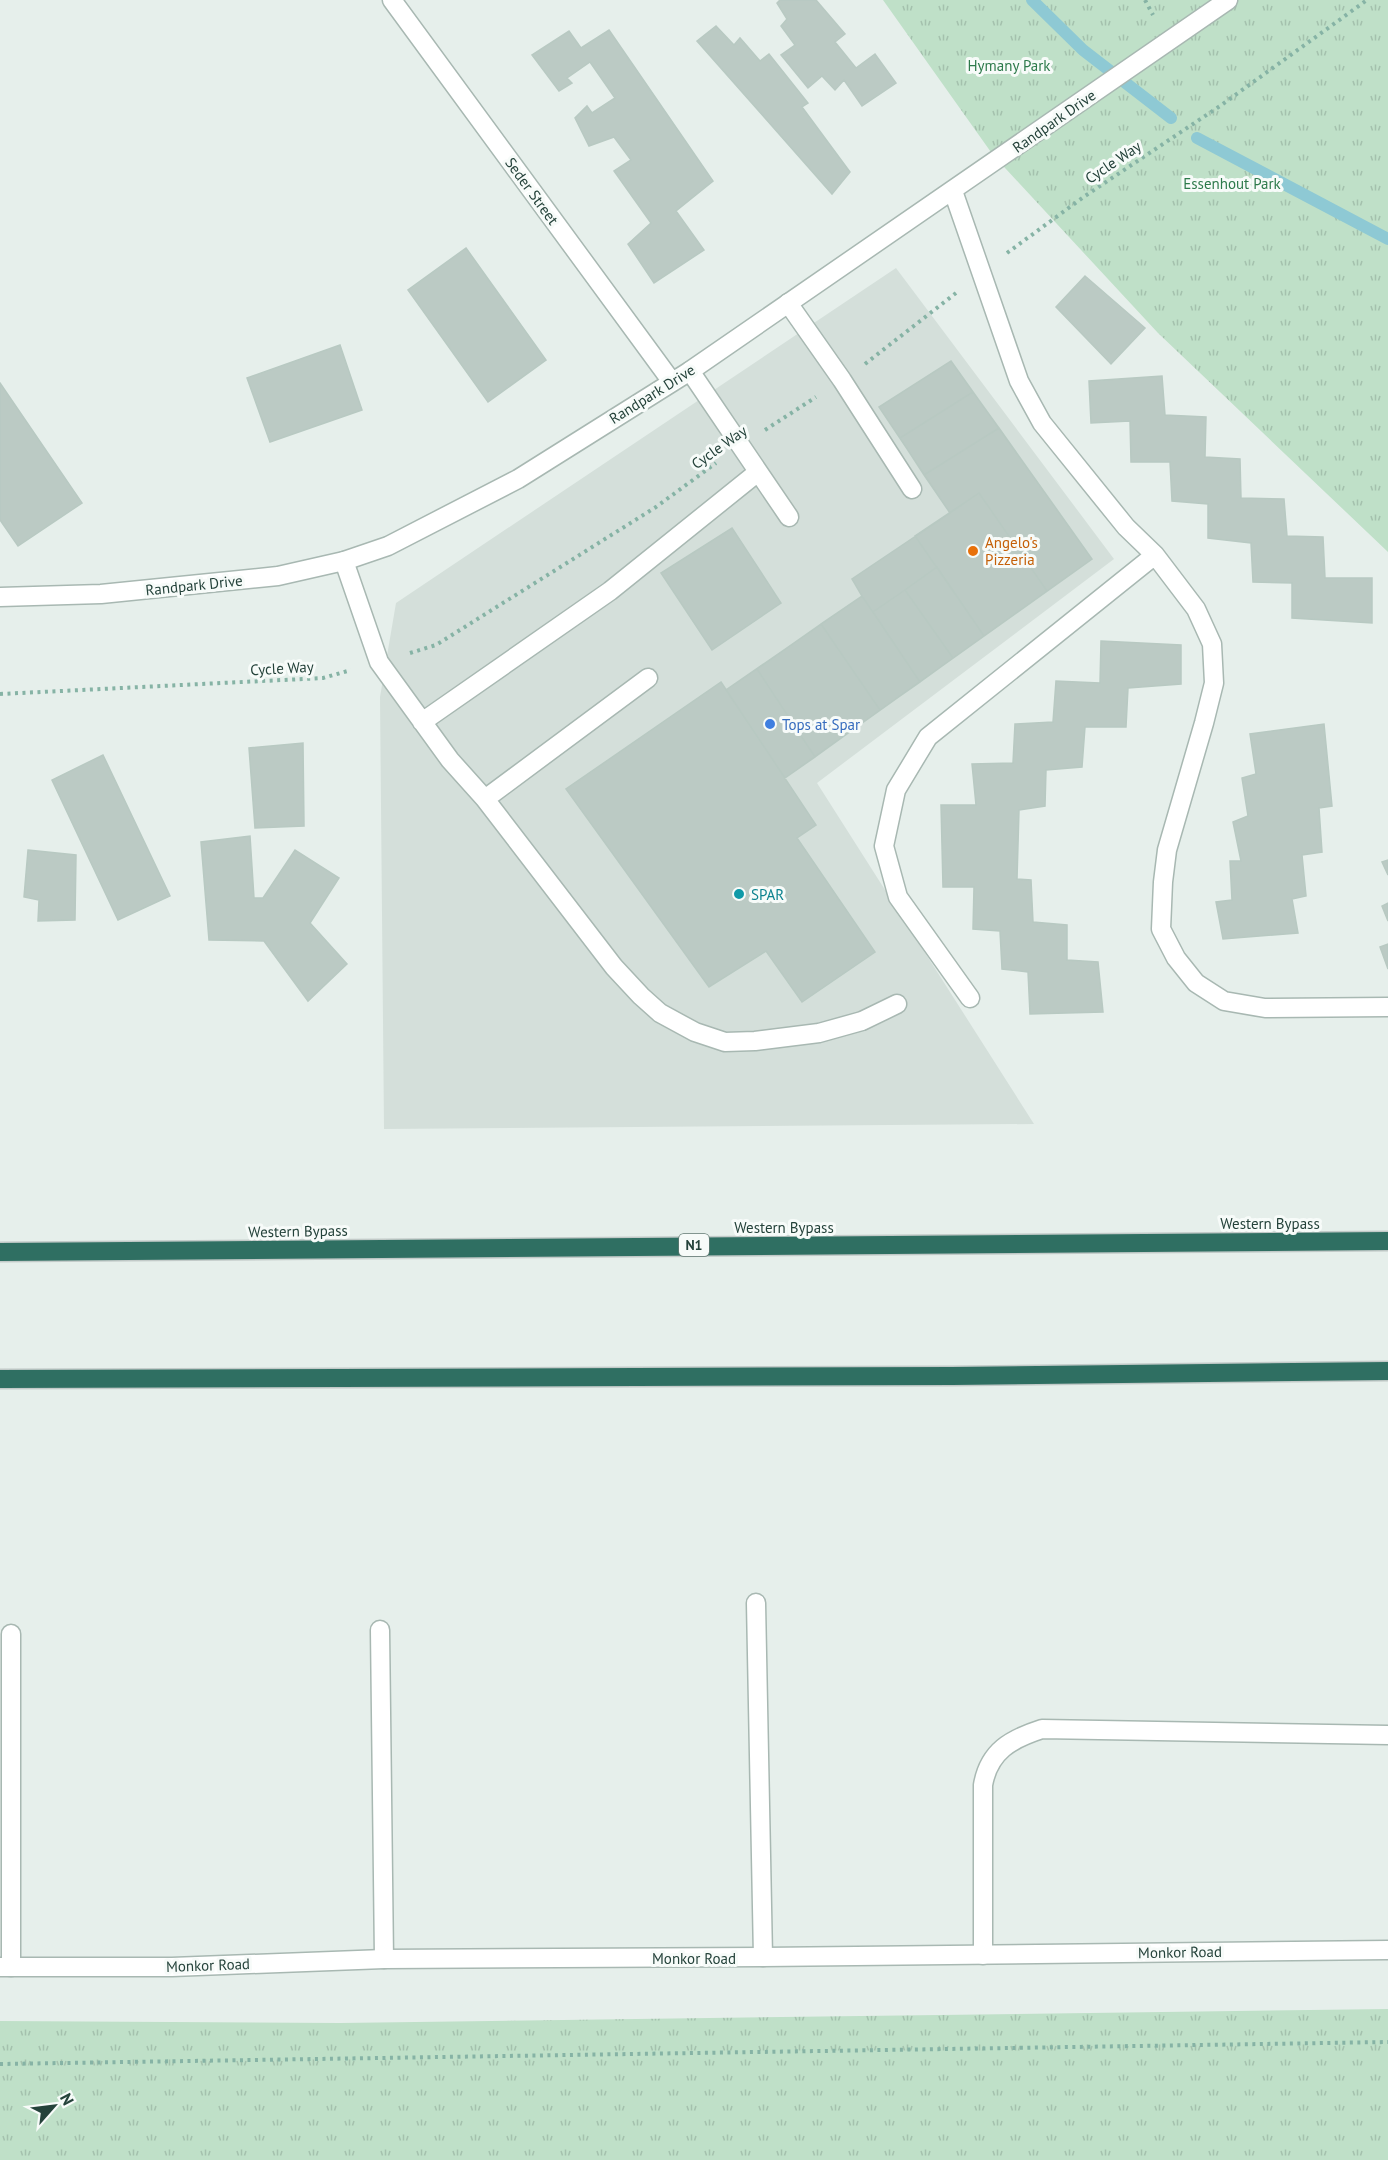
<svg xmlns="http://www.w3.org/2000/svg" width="1388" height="2160" font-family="'PT Sans',sans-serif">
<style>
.built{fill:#d4dfda}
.grass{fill:url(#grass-tufts)}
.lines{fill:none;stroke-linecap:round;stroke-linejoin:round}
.stream{stroke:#8ec9d4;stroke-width:12}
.building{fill:#bbcac4;stroke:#b8c9c2;stroke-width:1.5}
.service-casing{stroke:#a8b8b2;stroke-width:21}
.minor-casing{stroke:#a8b8b2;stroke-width:21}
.motorway-casing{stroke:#c2cac8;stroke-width:21}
.path{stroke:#86b3a5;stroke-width:4;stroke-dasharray:3 4.5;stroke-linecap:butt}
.service{stroke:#fff;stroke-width:18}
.minor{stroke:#fff;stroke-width:18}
.motorway{stroke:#2f6f62;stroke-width:18}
.food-dot{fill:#e8710a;stroke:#f7fbf9;stroke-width:2}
.shop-dot{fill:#3f7fe0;stroke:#f7fbf9;stroke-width:2}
.culture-dot{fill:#0f9aa8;stroke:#f7fbf9;stroke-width:2}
.labels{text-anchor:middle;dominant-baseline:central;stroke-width:6;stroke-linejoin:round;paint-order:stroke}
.shield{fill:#f7fbf9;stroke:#637a73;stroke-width:1.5}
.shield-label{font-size:14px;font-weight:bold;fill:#24423a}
.park-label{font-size:15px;fill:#2d7a4b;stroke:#f7fbf9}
.street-label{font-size:15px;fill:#24423a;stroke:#f7fbf9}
.food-label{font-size:15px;fill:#c56008;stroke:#f7fbf9;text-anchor:start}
.shop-label{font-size:15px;fill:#366cbe;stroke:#f7fbf9;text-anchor:start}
.culture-label{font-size:15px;fill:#0d838f;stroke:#f7fbf9;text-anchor:start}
</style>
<defs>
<pattern id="grass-tufts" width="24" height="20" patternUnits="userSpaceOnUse" patternTransform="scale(1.5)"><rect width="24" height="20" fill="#bfe0c8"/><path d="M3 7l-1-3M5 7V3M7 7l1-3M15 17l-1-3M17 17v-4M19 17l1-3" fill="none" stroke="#a4c1ad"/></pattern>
</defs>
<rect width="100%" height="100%" fill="#e6efeb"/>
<!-- built -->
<path class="built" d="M896 268 1114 559 817 783 1034 1124 384 1129 380 697 396 603Z"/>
<!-- grass -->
<path class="grass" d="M883 0H1388V552L1158 333 993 155Z
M1388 2009V2160H0V2021L340 2023Z"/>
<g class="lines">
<!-- stream -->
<path class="stream" d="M1032 0 1083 50 1171 118
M1197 138 1388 239"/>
</g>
<!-- building -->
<path class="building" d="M780 0H816L845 34 835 42 856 68 875 54 896 83 862 106 844 80 835 90 822 76 808 88 781 55 795 45 781 26 787 19 777 3Z
M716 26 734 45 740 38 760 61 769 54 808 103 802 107 850 172 832 194 697 41Z
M609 30 713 181 676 211 704 250 654 283 628 244 651 223 614 171 631 160 614 137 589 146 575 118 587 106 592 113 615 98 590 62 567 78 572 83 559 91 532 55 569 31 581 48Z
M466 248 546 360 488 402 408 290Z
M1085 276 1145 328 1111 364 1056 307Z
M340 345 362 410 270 442 247 378Z
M951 361 1092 559 785 778 726 690 862 596 852 579 950 513 879 407Z
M951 361 973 392 900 438 879 407Z
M1162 376 1165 415 1206 417 1205 457 1240 459 1241 498 1284 499 1287 536 1323 537 1325 578H1372V623L1292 618V583L1253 582 1251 543 1208 538V504L1172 501 1170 462H1131L1130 421 1091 423 1089 381Z
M0 383 82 503 18 546 0 520Z
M973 392 999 428 924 475 900 438Z
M999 428 1092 559 1047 591 979 493 950 513 924 475Z
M979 493 1047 591 984 636 915 536Z
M732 528 781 603 712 650 661 573Z
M937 567 984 636 953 658 905 590Z
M905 590 953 658 920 682 873 612Z
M862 596 920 682 880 710 821 624Z
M821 624 880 710 815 757 757 669Z
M1101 641 1181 645V684L1128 688 1126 727H1085L1082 767 1046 770 1045 806 1019 810 1017 879 1031 880 1033 922 1067 925V960L1098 962 1103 1012 1030 1014 1028 972 1002 969 1000 931 973 929 974 887H943L941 805H976L972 764 1013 763 1015 724 1053 722 1056 681 1100 683Z
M757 669 815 757 785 778 726 690Z
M721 682 816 825 797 838 875 952 802 1002 766 951 709 987 566 789Z
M1324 724 1332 806 1319 808 1322 852 1302 855 1306 896 1292 899 1298 933 1223 939 1216 902 1232 900 1230 861H1241L1233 822 1248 816 1242 778 1256 774 1250 734Z
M303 743 304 826 255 828 249 748Z
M103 755 170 896 118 920 52 780Z
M250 836 254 898H263L295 850 339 878 310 923 347 964 308 1001 264 941 209 940 201 842Z
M28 850 76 855 75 920 38 921 39 900 24 897Z
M1388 860V875L1382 862Z
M1388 903V921L1382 906Z
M1388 944V969L1380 947Z"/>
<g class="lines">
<defs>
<path id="service" d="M788 303 842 380 912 489
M690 371 789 517
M344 561 379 662 450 760 485 799 614 967 641 996 660 1013 695 1032 725 1042 755 1041 819 1033 862 1021 897 1004
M422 722 610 591 758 472
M485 799 648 678
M756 1603 763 1957
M380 1630 384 1959
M11 1634V1967
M983 1955V1785C989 1751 1011 1739 1042 1729L1388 1735"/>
<path id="minor" d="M392 0 672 382
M953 191 1019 381 1042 423 1126 527 1155 555 1196 609 1212 644 1214 683 1204 723 1167 850 1163 882 1161 929 1176 958 1196 983 1224 1001 1265 1008 1388 1007
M0 597 101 594 278 576 344 561 388 546 518 479 690 371 1228 0
M970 998 898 897 884 846 896 790 928 737 1155 555
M0 1967H172L384 1959 763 1957 1388 1950"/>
<path id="motorway" d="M0 1252 1388 1241
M0 1379 952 1376 1388 1371"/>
</defs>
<!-- service casing -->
<use href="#service" class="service-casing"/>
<!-- minor casing -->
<use href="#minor" class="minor-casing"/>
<!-- motorway casing -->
<use href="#motorway" class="motorway-casing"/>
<!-- path -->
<path class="path" d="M1145 0 1153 15
M1007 253 1085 196 1220 106 1367 0
M865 364 956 293
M765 430 816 397
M410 653 436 645 656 507 716 463
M0 694 323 678 351 670
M0 2064 1388 2042"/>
<!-- service -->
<use href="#service" class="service"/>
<!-- minor -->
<use href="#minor" class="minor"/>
<!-- motorway -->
<use href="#motorway" class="motorway"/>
</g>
<!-- markers -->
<circle class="food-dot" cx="973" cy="551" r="6"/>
<circle class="shop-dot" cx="770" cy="724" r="6"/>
<circle class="culture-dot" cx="739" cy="894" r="6"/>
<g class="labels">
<!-- shield labels -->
<rect class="shield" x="679" y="1234" width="30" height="22" rx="4.5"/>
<g class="shield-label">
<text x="694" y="1245">N1</text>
</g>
<!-- park labels -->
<g class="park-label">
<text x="1009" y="65">Hymany Park</text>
<text x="1232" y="183">Essenhout Park</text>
</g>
<!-- street labels -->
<g class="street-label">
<text transform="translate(1054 121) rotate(-35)">Randpark Drive</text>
<text transform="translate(1113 162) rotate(-34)">Cycle Way</text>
<text transform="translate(532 191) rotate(54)">Seder Street</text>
<text transform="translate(652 394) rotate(-32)">Randpark Drive</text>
<text transform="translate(719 447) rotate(-35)">Cycle Way</text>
<text transform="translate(194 585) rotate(-6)">Randpark Drive</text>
<text transform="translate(282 668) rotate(-3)">Cycle Way</text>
<text x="1270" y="1223">Western Bypass</text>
<text x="784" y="1227">Western Bypass</text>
<text transform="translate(298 1231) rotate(-1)">Western Bypass</text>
<text transform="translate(1180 1952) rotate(-1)">Monkor Road</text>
<text x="694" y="1958">Monkor Road</text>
<text transform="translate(208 1965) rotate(-2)">Monkor Road</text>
</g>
<!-- food labels -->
<g class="food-label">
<text x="985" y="542">Angelo's<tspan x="985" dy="17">Pizzeria</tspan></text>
</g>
<!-- shop labels -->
<g class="shop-label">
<text x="782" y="724">Tops at Spar</text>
</g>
<!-- culture labels -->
<g class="culture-label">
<text x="751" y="894">SPAR</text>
</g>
</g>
<!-- north arrow -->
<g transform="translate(54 2106) rotate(62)" stroke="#f7fbf9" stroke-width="4.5" paint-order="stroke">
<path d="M0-4.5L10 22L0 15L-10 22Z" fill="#24423a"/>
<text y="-9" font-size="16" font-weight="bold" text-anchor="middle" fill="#24423a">N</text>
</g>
</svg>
